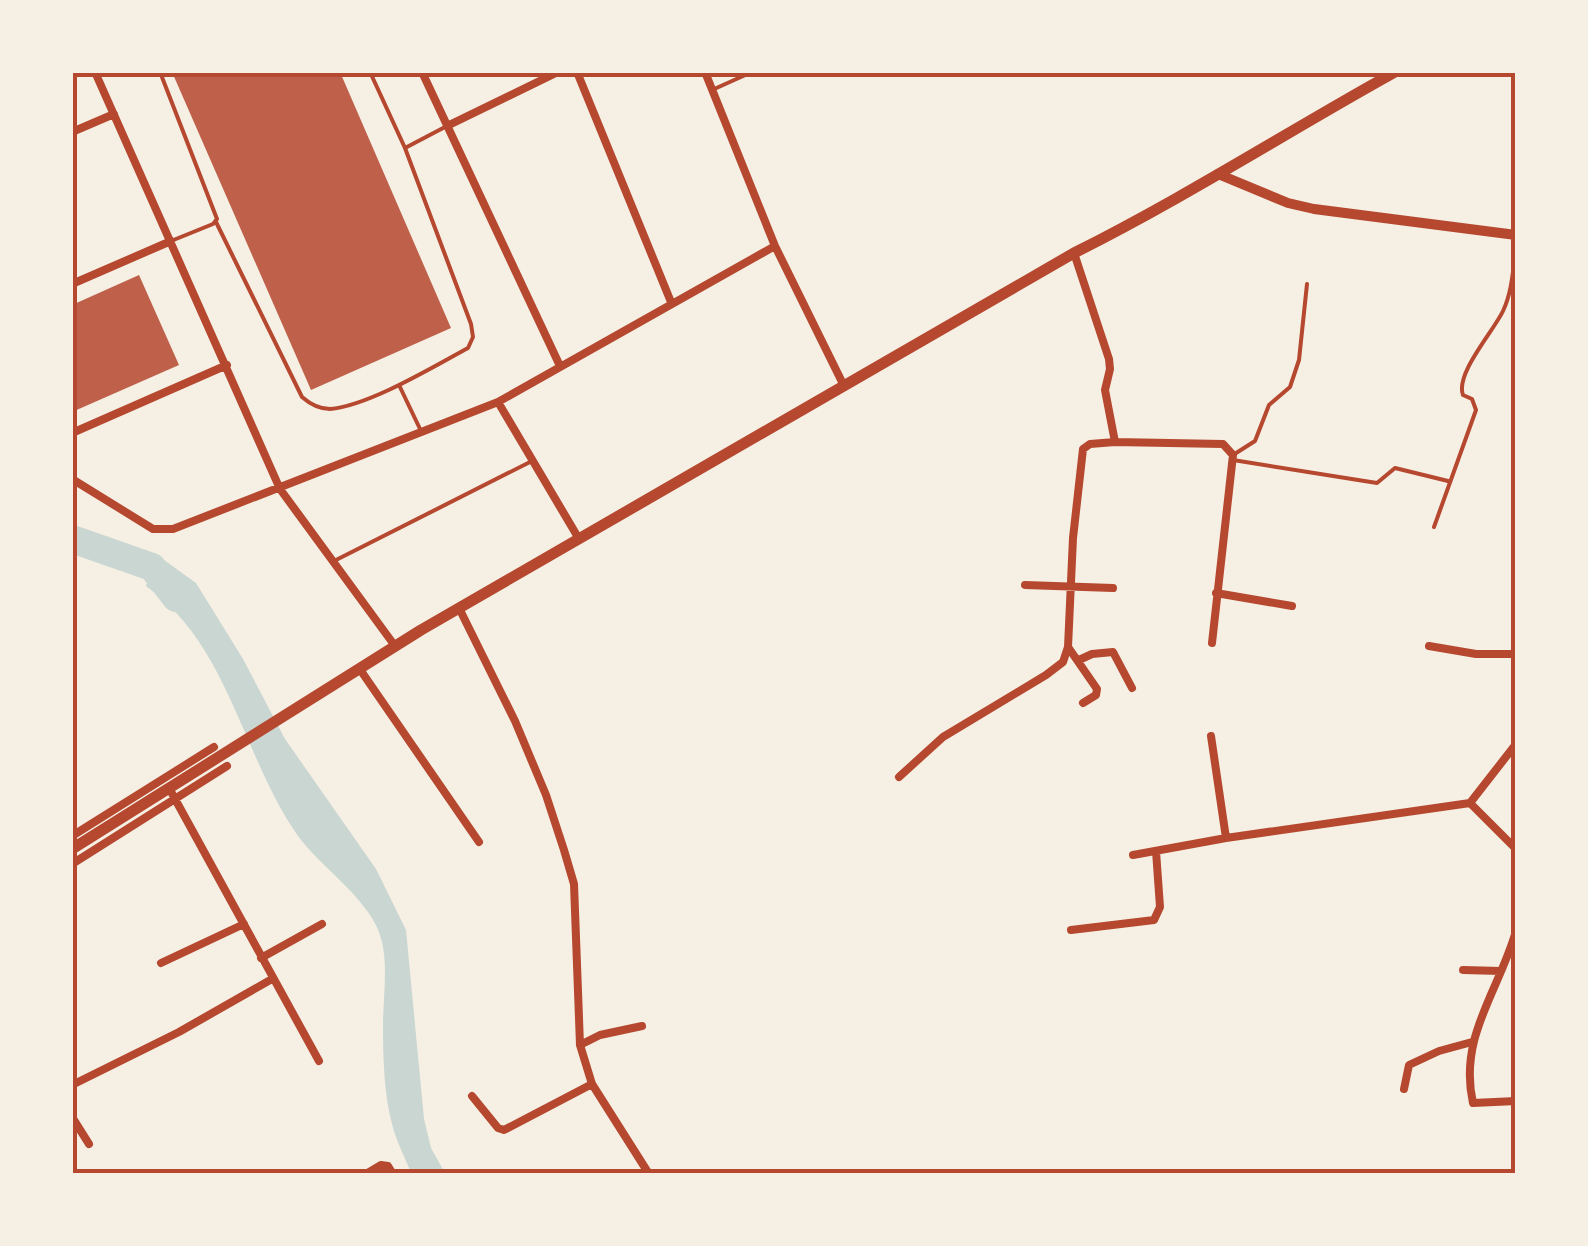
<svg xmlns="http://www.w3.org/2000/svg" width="1588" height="1246" font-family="'Noto Sans',sans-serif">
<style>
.water{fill:#c9d6d2}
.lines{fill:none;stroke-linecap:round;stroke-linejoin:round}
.river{stroke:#c9d6d2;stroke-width:28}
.building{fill:#bf614a}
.service{stroke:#b5482f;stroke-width:4}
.minor{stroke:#b5482f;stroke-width:8}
.secondary{stroke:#b5482f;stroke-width:10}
.primary{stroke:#b5482f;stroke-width:11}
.neatline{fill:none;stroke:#b5482f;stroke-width:4}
</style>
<rect width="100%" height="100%" fill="#f6efe4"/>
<!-- water -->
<path class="water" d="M157 555 196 583 243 659 285 739 376 869 406 930 424 1119 431 1148 445 1173H411C405 1157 396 1141 392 1124 384 1094 383 1057 383 1026 383 1000 388 968 382 942 374 902 321 868 298 836 242 756 229 645 146 586Z"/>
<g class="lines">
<!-- river -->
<path class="river" d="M72 539 152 567 176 598"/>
</g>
<!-- building -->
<path class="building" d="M172 72H340L451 328 311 390Z
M139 275 179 365 72 412V305Z"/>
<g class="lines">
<!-- service -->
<path class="service" d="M160 72 217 219 213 224 171 241
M712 90 752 72
M405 148 445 127
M216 222 302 397C310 404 319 409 330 409 368 406 433 367 468 348L473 337 471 324 405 148 370 72
M399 385 421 431
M1233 455 1255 441 1269 405 1290 387 1299 360 1307 284
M1233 460 1377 483 1395 468 1448 481
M1434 527 1476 410 1472 399 1463 395C1455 374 1493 332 1503 311 1512 292 1513 270 1516 249
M336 560 532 461"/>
<!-- minor -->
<path class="minor" d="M95 72 280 489 395 646
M422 72 560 366
M577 72 671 302
M705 72 775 246 844 386
M447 126 558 72
M72 132 114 114
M72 284 171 241
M498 402 579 539
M72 433 227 365
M1115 442 1223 444 1233 455 1212 643
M72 479 153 529H173L498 402 775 246
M1025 585 1113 588
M1216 593 1292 606
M459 608 515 721 546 795 564 850 574 884 580 1045 592 1084 649 1174
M1429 646 1476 654H1516
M1068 647 1097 689 1096 695 1083 703
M1079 660 1092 654 1113 652 1132 688
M359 668 479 842
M1211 736 1226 838
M899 777 943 737 1046 675 1063 662 1068 647 1073 538 1083 449 1090 444 1115 442 1105 390 1110 369 1109 359 1074 253
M169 788 319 1061
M1470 803 1516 849
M72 836 214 747
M1133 855 1226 838 1470 803 1516 744
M72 864 227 766
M1071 930 1154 920 1160 907 1156 851
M1516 931C1499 991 1458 1037 1473 1103L1516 1101
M261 958 322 924
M161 963 244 924
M1463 970 1501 971
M580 1045 600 1035 642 1026
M72 1085 179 1032 272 979
M1404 1089 1409 1065 1439 1051 1472 1042
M472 1096 498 1128 504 1130 592 1084
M72 1117 89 1144
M366 1174 381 1165 388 1166 393 1174"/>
<!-- secondary -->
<path class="secondary" d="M1218 174 1288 203 1314 209 1516 235"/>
<!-- primary -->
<path class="primary" d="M72 849 421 630 1074 253C1184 198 1287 132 1395 72"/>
</g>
<!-- border -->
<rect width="1588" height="1246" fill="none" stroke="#f6efe4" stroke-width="150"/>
<rect x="75" y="75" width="1438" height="1096" class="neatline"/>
</svg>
